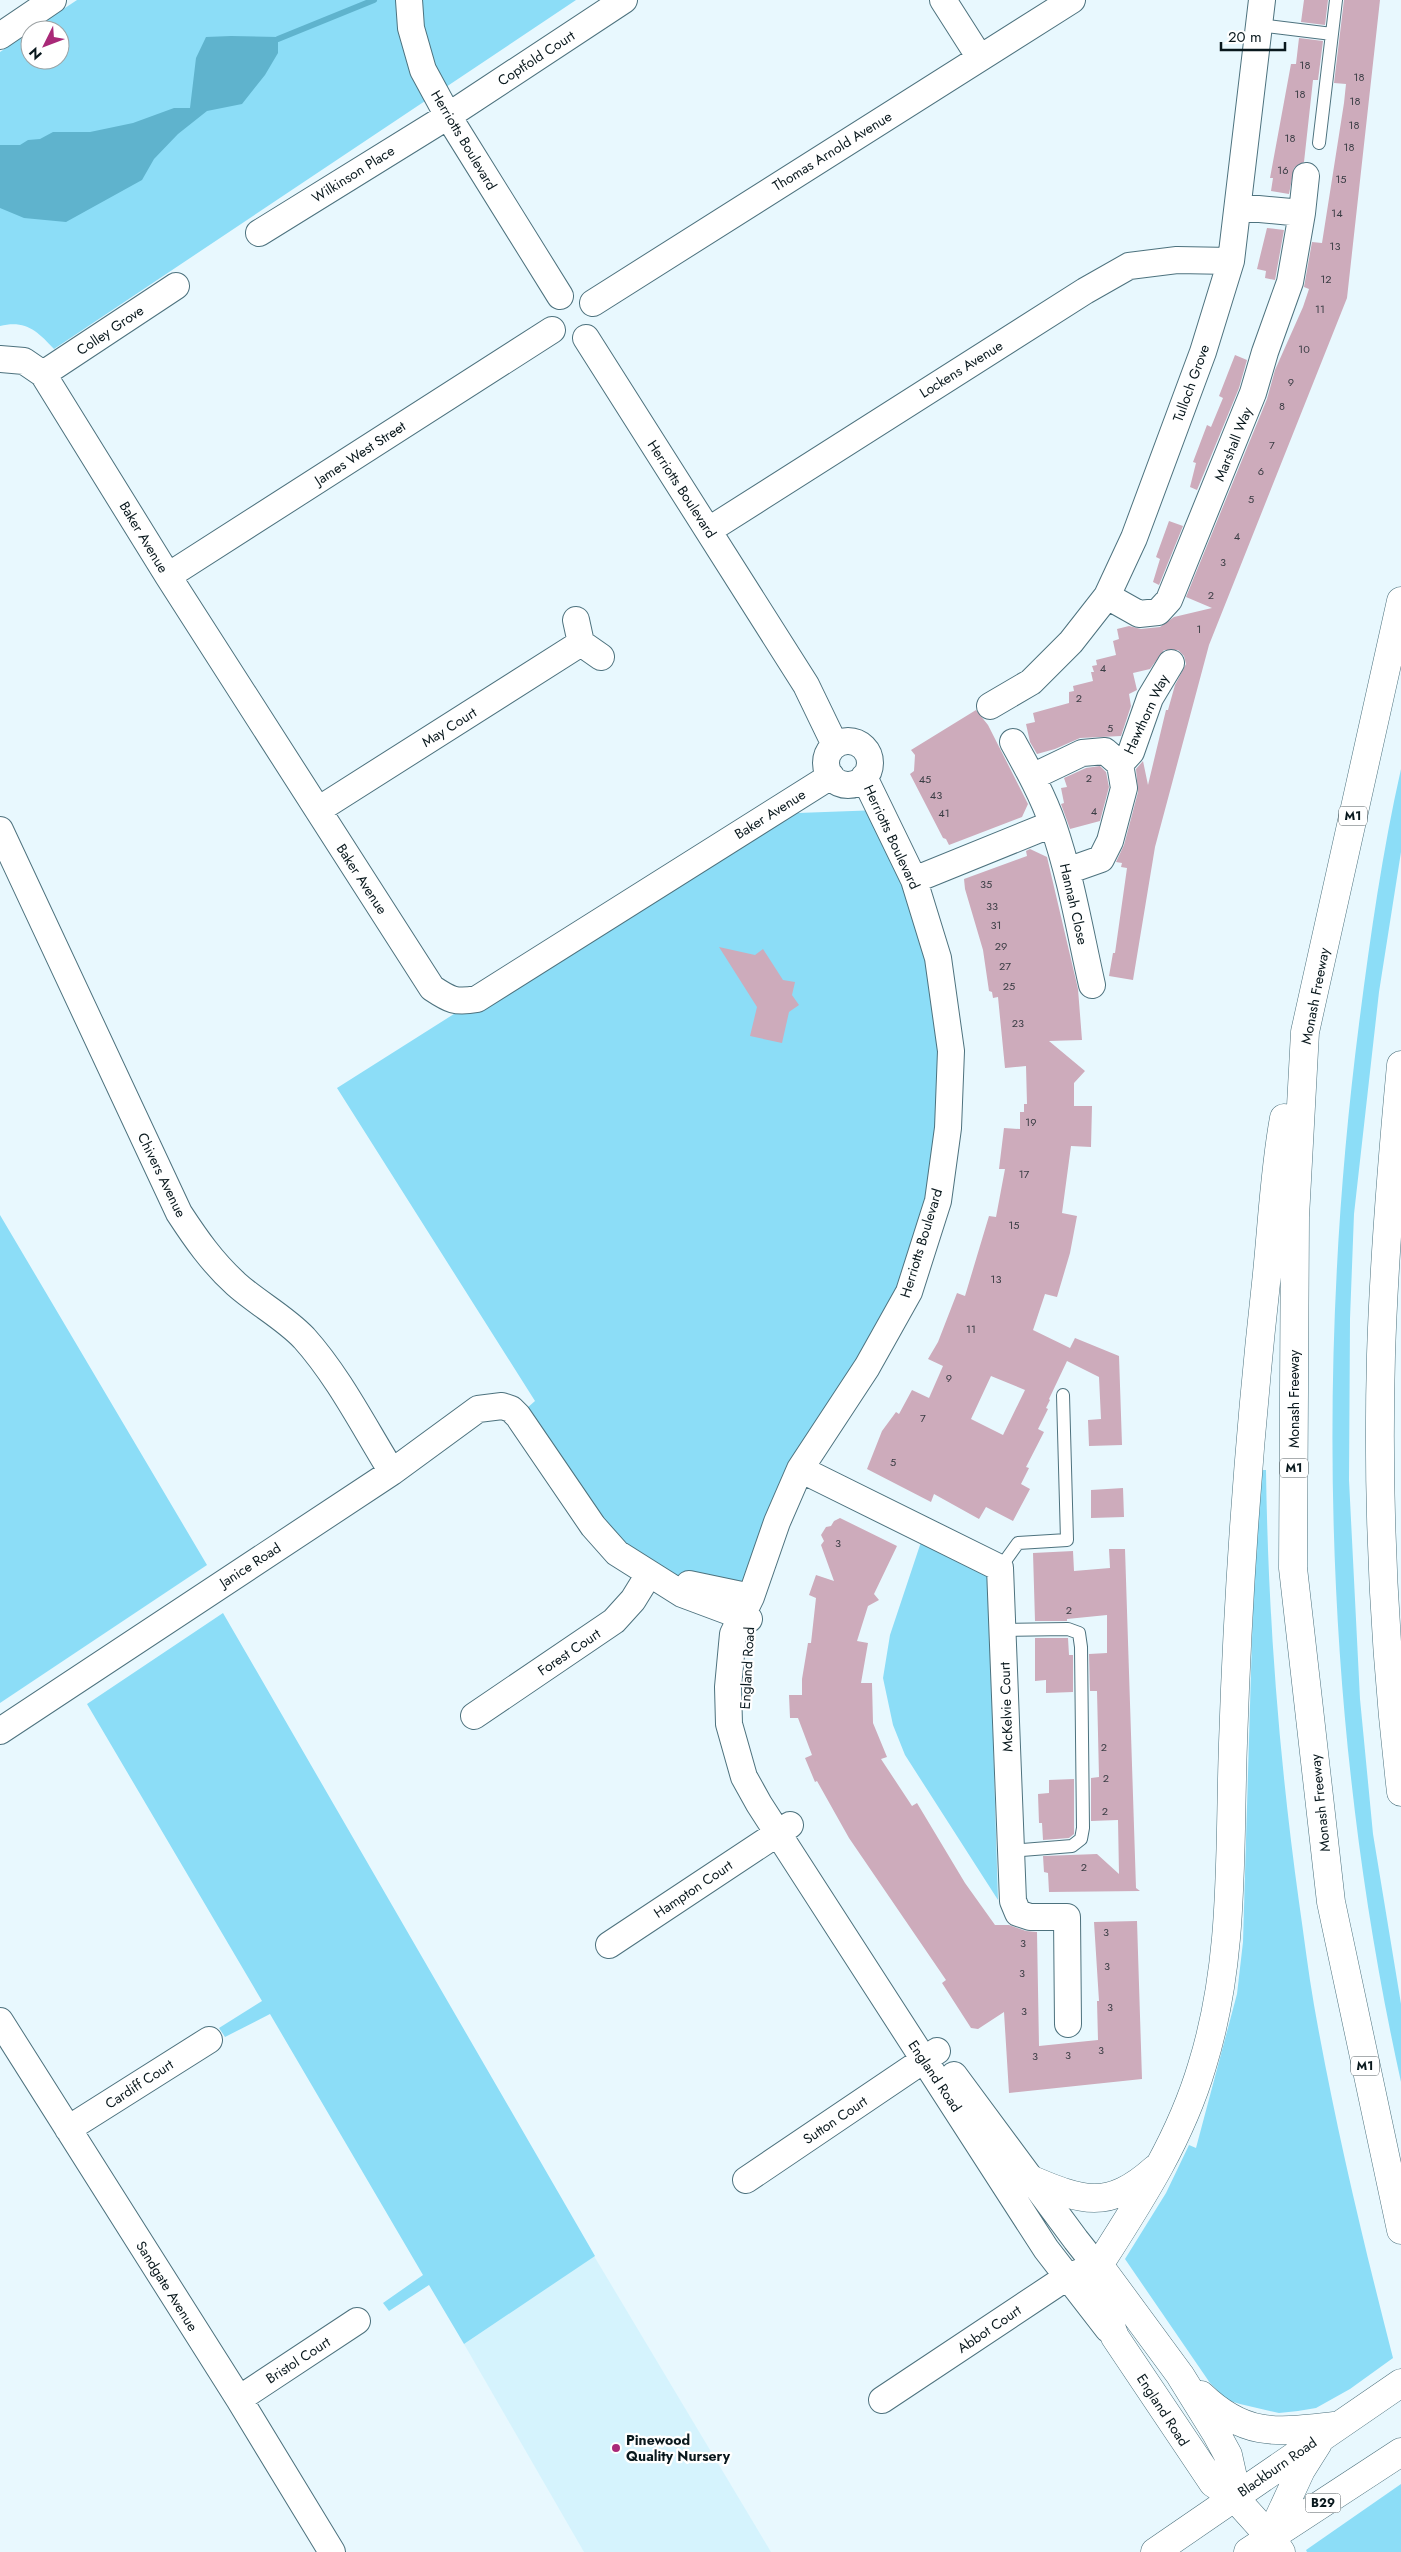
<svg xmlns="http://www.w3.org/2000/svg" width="1401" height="2552" font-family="Jost,sans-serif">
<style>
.built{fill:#d5f3fd}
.green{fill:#8cddf7}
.water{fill:#5fb3cd}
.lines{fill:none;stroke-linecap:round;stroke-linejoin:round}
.stream{stroke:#5fb3cd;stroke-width:6}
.building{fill:#cdabbb;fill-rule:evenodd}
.service-casing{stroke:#4d727e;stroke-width:14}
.minor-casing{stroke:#4d727e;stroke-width:28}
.primary-casing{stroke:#4d727e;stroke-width:29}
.motorway-casing{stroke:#4d727e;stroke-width:29}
.service{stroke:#fff;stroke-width:12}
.minor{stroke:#fff;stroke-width:26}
.primary{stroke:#fff;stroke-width:28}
.motorway{stroke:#fff;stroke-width:28}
.poi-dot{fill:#a92978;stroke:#fff;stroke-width:2}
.labels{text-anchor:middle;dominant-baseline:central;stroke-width:4.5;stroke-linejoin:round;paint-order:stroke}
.number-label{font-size:11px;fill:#3a3d44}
.shield{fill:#fff;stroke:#535d61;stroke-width:1}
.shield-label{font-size:12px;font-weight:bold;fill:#09181d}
.street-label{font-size:14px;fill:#09181d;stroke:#fff}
.poi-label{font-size:14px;font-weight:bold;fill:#09181d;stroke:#fff;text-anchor:start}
</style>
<rect width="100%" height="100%" fill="#e8f8fe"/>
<!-- built -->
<path class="built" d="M594 2256 771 2552H584L464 2344Z"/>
<!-- green -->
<path class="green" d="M77 0H576L54 349C37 331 26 320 0 326V52L30 32V60H60V30H32Z
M1401 769V852L1379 992 1354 1214 1350 1319 1349 1480 1360 1699 1373 1834 1401 2004V2082C1325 1738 1314 1374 1359 1024 1370 939 1382 853 1401 769Z
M880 810 938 958V1201L867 1367 751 1597 649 1574 518 1416 535 1401 337 1088 770 814Z
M0 1215 207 1565 0 1703Z
M1257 1470H1266C1268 1615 1279 1758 1299 1902 1304 1936 1308 1971 1314 2005 1335 2124 1363 2241 1393 2358L1350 2389 1316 2408 1298 2411 1279 2413 1240 2404 1227 2400 1210 2383 1125 2259 1166 2193 1189 2145 1196 2148 1237 1994 1243 1942Z
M922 1539 988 1574 998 1900 905 1755 893 1725 883 1678 890 1635Z
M223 1613 595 2256 464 2344 429 2285 389 2311 383 2303 423 2275 270 2014 225 2037 219 2028 262 2001 87 1704Z
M1401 2484V2552H1307L1306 2550Z"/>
<!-- water -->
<path class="water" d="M231 36 278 37V53L265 75 242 104 207 111 178 134 154 159 142 180 66 222 24 218 0 208V145H20L28 140 40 139 53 132H90L133 123 174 108H190L196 58 206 37Z"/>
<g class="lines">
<!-- stream -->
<path class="stream" d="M278 39 374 0"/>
</g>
<!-- building -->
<path class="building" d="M1304 0H1328L1325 25 1301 22Z
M1344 0H1380L1347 298 1209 645 1155 847 1133 980 1109 976 1113 953H1115L1127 868 1121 867 1122 863 1116 862 1124 845 1138 792 1136 769 1143 761 1148 785 1166 710H1168L1175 685 1186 664 1184 656 1178 650H1164L1150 669 1133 673 1137 690 1129 694 1131 706 1121 736 1080 738 1055 749 1037 754 1030 742 1026 724 1035 722 1033 713 1069 703V692L1074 691 1073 686 1093 681 1091 672H1094L1092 666 1097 665 1096 660 1116 655 1113 641 1119 639 1117 629 1129 626 1141 629 1160 627 1174 617 1212 608 1186 597 1267 399 1275 370 1303 307 1309 289 1304 287 1312 242 1322 243 1344 103 1346 84 1334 83Z
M1299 38 1323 41 1318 80H1313L1304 162 1294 168 1289 194 1271 191 1273 178H1270L1291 64H1296Z
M1267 228 1284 230 1275 280 1265 278 1266 271 1257 269Z
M1235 355 1247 360 1239 388 1197 490 1190 487 1196 463 1193 462 1207 425 1211 427 1223 398 1219 396Z
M1169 521 1183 526 1159 585 1153 582 1160 559 1156 557Z
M976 710 988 725 1028 804 1022 817 949 845 946 839 943 838 910 774 914 771 915 755 911 750Z
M1100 766 1106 772 1109 787 1100 821 1070 829 1061 804 1064 803 1061 788 1067 787 1064 778 1086 768Z
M1030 849 1047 857 1078 989 1082 1040 1049 1041 1085 1071 1074 1083V1106H1092L1091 1147 1071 1146 1062 1213 1077 1216 1070 1253 1057 1297 1045 1294 1033 1330 1070 1348 1075 1338 1119 1356 1122 1445 1089 1446 1088 1420 1101 1419 1099 1377 1067 1361 1049 1399 1050 1400 1046 1408 1048 1409 1038 1429 1044 1432 1026 1467 1029 1468 1021 1484 1030 1489 1013 1521 986 1507 979 1519 934 1494 931 1502 867 1469 882 1431 896 1412 899 1414 912 1390 929 1398 943 1366 928 1359 938 1342 957 1293 965 1296 989 1216 996 1217 1005 1169H999L1004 1128 1020 1129V1112H1024V1104H1027L1026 1066 1005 1068 998 997 993 998 992 992 989 991 983 950 965 889 964 879 1027 856 1026 851ZM991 1376 1025 1390 1003 1435 971 1419Z
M719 947 755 955 763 949 783 980 795 982 792 995 799 1005 789 1012 782 1043 750 1036 757 1007Z
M1123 1488 1124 1517 1091 1518V1490Z
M840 1518 897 1546 874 1594 879 1600 868 1606 857 1641 868 1643 861 1683H872L873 1723 887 1757 881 1759 912 1806 917 1803 965 1883 995 1925H1009L1026 1931 1037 1932 1039 2046 1098 2040 1097 2001H1099L1094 1922 1137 1921 1142 2079 1009 2093 1004 2012 978 2029 971 2028 942 1983 946 1980 849 1838 817 1781 815 1782 805 1758 812 1755 798 1718H790L789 1695H802V1679L808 1643H811L816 1598 809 1595 816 1575 834 1581 821 1545 824 1541 821 1535 826 1527 831 1526 834 1521Z
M1109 1549H1125L1136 1888 1140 1891 1049 1892 1048 1873 1044 1872 1043 1856 1097 1854 1119 1874 1118 1820 1091 1821V1778L1099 1777 1097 1691H1090L1089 1654 1107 1653V1615L1067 1619V1621H1035L1033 1553 1073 1551 1074 1571 1110 1568Z
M1035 1638H1068L1069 1655H1073V1692L1046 1693V1680L1035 1681Z
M1074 1779V1834L1069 1838 1043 1840 1042 1823H1039L1038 1794 1049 1793V1780Z"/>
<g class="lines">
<defs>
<path id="service" d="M1259 25 1332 34
M1319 143 1336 0
M1000 1568 1018 1543 1067 1540 1063 1395
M1003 1630 1068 1629 1079 1633 1081 1647 1083 1828 1081 1839 1072 1846 1010 1851"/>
<path id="minor" d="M409 0 411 28 423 70 448 116 560 296
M943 0 980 58
M0 36 53 0
M1302 213 1306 176
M259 233 448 116 624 0
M593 303 1072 0
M586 338 806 685 835 745
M0 359 24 361 43 374 168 576 432 988C450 1000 455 1003 477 999L831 776
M43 374 176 286
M709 530 1085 291 1129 266 1177 260 1231 261
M168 576 552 330
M1107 596 1139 614 1158 612 1169 600 1253 393 1265 352 1290 282 1302 213 1238 207
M581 643 601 657
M990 706 1031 682 1071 642 1107 596 1134 538 1203 352 1231 261 1262 0
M826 763a22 22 0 1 1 44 0a22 22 0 1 1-44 0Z
M1013 742C1028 769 1043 796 1053 825 1071 877 1080 932 1092 985
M864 777 914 880 938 958 951 1051 948 1128 938 1201 909 1292 867 1367 800 1469 777 1522 751 1597 733 1634 728 1687 729 1724 744 1777 759 1804 1046 2249 1108 2329
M1032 777 1082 753 1105 751 1120 764
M318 810 581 643 576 620
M0 830 179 1213C196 1239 212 1262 236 1284 257 1303 284 1317 304 1338 339 1377 364 1427 392 1472
M1067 871 1101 859 1110 841 1124 788 1120 764 1131 752 1150 698 1171 663
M914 880 1052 824
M800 1469 1000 1568 1013 1901 1018 1913 1030 1917H1067L1068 2024
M689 1584 751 1597
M474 1716 614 1621 633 1600 649 1574
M0 1731 392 1472 478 1409 502 1406 511 1409 518 1416 593 1526 617 1553 682 1594 749 1619
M609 1945 790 1825
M0 2021 239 2399 332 2552
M954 2075 1076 2240 1091 2259 1099 2265
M68 2129 209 2040
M746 2180 937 2051
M239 2399 357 2321
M882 2400 1067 2277 1083 2271"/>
<path id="primary" d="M1099 2265 1098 2293 1115 2337 1213 2483 1234 2497 1270 2537
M1099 2265 1180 2375 1216 2433 1228 2455 1234 2482V2497
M1201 2395C1246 2438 1277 2432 1334 2426
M1270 2537 1301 2470 1318 2443
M1155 2552 1401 2383
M1248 2552 1401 2452"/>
<path id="motorway" d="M1401 601 1305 1032 1295 1217 1293 1568 1331 1902 1401 2230
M1401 1065C1392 1161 1384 1258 1381 1355 1377 1500 1384 1648 1401 1792
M1030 2179C1082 2201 1108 2211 1155 2169
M1099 2265C1140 2201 1180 2140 1202 2066 1235 1960 1229 1853 1233 1743 1238 1589 1249 1436 1266 1283 1272 1228 1274 1172 1284 1118
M1270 2537 1281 2552"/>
</defs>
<!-- service casing -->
<use href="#service" class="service-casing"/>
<!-- minor casing -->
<use href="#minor" class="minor-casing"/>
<!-- primary casing -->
<use href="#primary" class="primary-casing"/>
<!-- motorway casing -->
<use href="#motorway" class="motorway-casing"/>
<!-- service -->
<use href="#service" class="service"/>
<!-- minor -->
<use href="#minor" class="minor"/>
<!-- primary -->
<use href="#primary" class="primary"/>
<!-- motorway -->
<use href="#motorway" class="motorway"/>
</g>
<!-- markers -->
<circle class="poi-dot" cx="616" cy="2448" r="5"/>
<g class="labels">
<!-- number labels -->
<g class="number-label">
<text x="1305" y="65">18</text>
<text x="1359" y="77">18</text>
<text x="1300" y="94">18</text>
<text x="1355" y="101">18</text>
<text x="1354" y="125">18</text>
<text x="1290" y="138">18</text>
<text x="1349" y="147">18</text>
<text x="1283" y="170">16</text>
<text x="1341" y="179">15</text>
<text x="1337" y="213">14</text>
<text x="1335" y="246">13</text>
<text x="1326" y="279">12</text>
<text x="1320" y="309">11</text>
<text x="1304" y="349">10</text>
<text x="1291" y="382">9</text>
<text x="1282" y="406">8</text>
<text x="1272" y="445">7</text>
<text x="1261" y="471">6</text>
<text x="1251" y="499">5</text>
<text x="1237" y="536">4</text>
<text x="1223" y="562">3</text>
<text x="1211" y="595">2</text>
<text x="1199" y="629">1</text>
<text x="1103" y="668">4</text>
<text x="1079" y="698">2</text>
<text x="1110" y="728">5</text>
<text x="1089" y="778">2</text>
<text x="925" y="779">45</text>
<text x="936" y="795">43</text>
<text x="1094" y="811">4</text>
<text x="944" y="813">41</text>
<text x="986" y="884">35</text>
<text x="992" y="906">33</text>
<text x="996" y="925">31</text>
<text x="1001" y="946">29</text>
<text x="1005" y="966">27</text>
<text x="1009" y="986">25</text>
<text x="1018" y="1023">23</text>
<text x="1031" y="1122">19</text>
<text x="1024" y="1174">17</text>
<text x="1014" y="1225">15</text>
<text x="996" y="1279">13</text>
<text x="971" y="1329">11</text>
<text x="949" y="1378">9</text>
<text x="923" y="1418">7</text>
<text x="893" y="1462">5</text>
<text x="838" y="1543">3</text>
<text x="1069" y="1610">2</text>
<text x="1104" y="1747">2</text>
<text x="1106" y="1778">2</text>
<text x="1105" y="1811">2</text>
<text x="1084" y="1867">2</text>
<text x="1106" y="1932">3</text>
<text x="1023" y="1943">3</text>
<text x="1107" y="1966">3</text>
<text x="1022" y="1973">3</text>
<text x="1110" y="2007">3</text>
<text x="1024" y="2011">3</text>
<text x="1101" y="2050">3</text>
<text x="1068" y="2055">3</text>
<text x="1035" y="2056">3</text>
</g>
<!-- shield labels -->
<g class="shield">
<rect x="1339" y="806.5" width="28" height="19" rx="4"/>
<rect x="1280" y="1458.5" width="28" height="19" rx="4"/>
<rect x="1351" y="2056.5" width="28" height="19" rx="4"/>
<rect x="1305.5" y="2493.5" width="35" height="19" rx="4"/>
</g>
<g class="shield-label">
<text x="1353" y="816">M1</text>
<text x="1294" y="1468">M1</text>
<text x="1365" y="2066">M1</text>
<text x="1323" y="2503">B29</text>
</g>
<!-- street labels -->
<g class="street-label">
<text transform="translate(536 58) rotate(-33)">Coptfold Court</text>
<text transform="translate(464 140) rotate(59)">Herriotts Boulevard</text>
<text transform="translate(832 151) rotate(-32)">Thomas Arnold Avenue</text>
<text transform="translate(353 174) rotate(-32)">Wilkinson Place</text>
<text transform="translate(110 330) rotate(-34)">Colley Grove</text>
<text transform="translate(961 369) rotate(-32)">Lockens Avenue</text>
<text transform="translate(1191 383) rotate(-70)">Tulloch Grove</text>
<text transform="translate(1233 444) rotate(-68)">Marshall Way</text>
<text transform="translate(360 453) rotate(-33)">James West Street</text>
<text transform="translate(682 489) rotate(57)">Herriotts Boulevard</text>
<text transform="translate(144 537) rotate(59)">Baker Avenue</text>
<text transform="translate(1146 714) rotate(-65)">Hawthorn Way</text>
<text transform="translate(449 727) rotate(-32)">May Court</text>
<text transform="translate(770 814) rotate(-32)">Baker Avenue</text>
<text transform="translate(892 837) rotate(65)">Herriotts Boulevard</text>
<text transform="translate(362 879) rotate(57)">Baker Avenue</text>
<text transform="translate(1074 904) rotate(77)">Hannah Close</text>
<text transform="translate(1315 996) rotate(-79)">Monash Freeway</text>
<text transform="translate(162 1175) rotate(64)">Chivers Avenue</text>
<text transform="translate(921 1243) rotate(-73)">Herriotts Boulevard</text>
<text transform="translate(1294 1399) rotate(-90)">Monash Freeway</text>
<text transform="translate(250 1565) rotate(-33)">Janice Road</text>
<text transform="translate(569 1652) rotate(-34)">Forest Court</text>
<text transform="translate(747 1668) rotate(-87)">England Road</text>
<text transform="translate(1006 1707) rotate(-92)">McKelvie Court</text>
<text transform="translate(1320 1803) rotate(-96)">Monash Freeway</text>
<text transform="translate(693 1889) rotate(-34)">Hampton Court</text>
<text transform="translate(935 2076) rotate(56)">England Road</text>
<text transform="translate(139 2084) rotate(-33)">Cardiff Court</text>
<text transform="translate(835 2120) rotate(-34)">Sutton Court</text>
<text transform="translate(167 2286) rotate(58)">Sandgate Avenue</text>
<text transform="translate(989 2329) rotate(-34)">Abbot Court</text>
<text transform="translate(298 2360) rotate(-33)">Bristol Court</text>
<text transform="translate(1163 2410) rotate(57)">England Road</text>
<text transform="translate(1277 2467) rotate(-35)">Blackburn Road</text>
</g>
<!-- poi labels -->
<g class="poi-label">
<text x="626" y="2440">Pinewood<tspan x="626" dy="16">Quality Nursery</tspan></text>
</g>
</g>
<!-- north arrow -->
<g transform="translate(45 45) rotate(228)"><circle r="24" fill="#ffffff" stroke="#9da3a5"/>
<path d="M0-4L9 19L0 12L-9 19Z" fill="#a92978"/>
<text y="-8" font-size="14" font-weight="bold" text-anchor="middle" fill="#09181d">N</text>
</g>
<!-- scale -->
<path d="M1221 42v8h64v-8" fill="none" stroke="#09181d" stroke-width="2.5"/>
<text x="1228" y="42" font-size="15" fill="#09181d" stroke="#ffffff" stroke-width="4" paint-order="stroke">20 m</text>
</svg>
